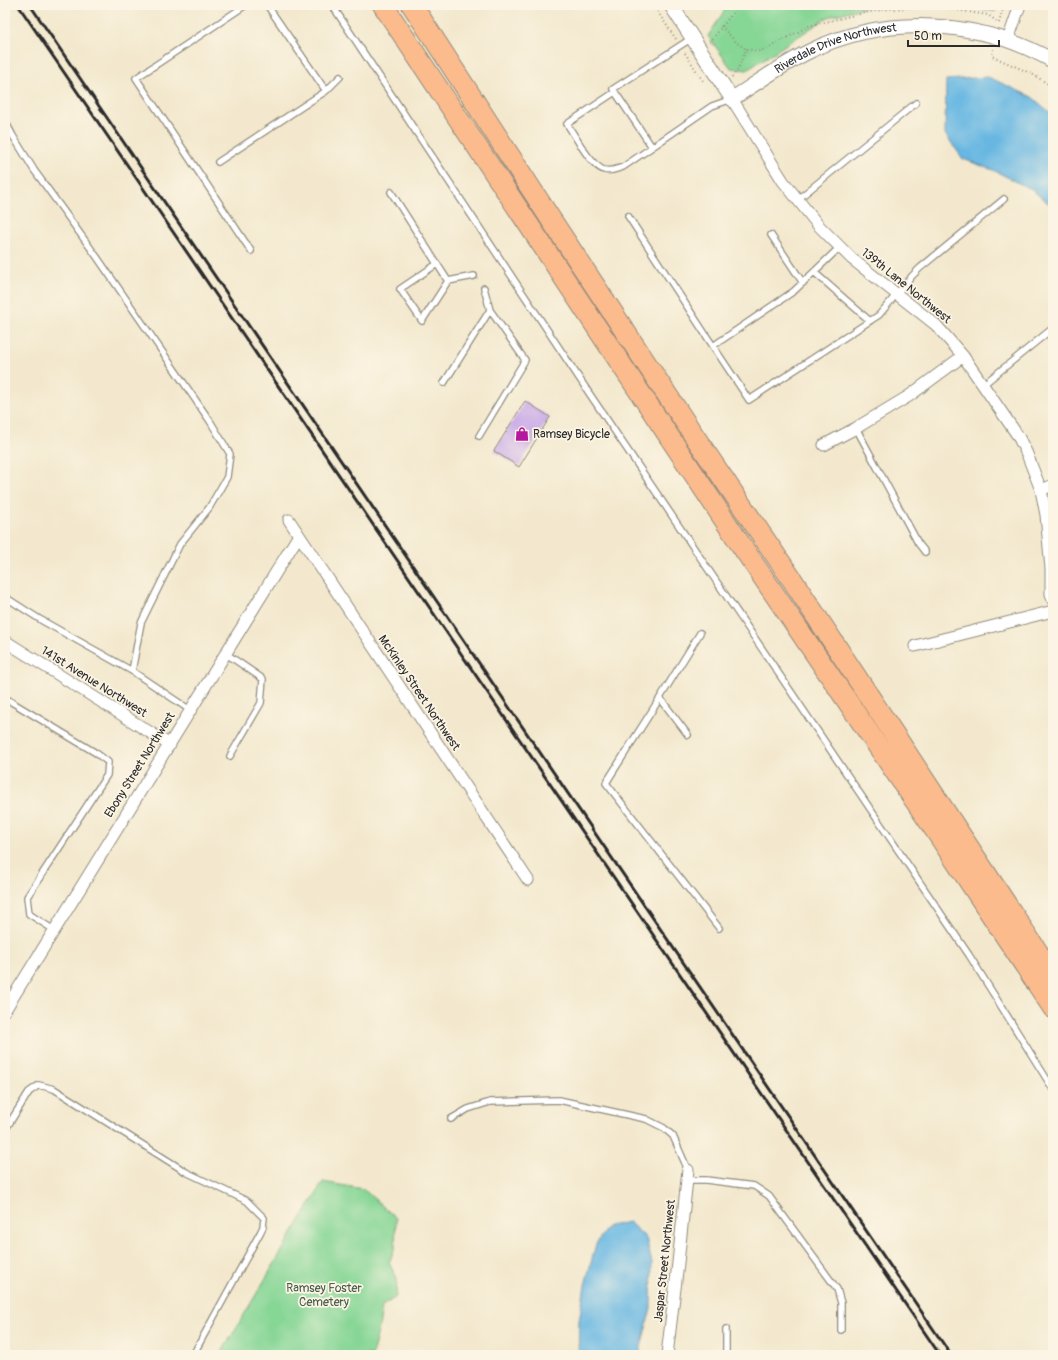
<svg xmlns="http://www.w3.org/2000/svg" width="1058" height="1360" font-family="Pangolin,sans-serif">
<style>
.green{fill:#86d695;stroke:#588060}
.water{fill:#68b7e2;stroke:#4a7186}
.building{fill:#c4a3e8}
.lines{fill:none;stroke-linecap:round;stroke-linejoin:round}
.service-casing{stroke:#8f8a7c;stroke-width:8}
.minor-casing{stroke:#8f8a7c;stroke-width:13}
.tertiary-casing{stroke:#8f8a7c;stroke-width:16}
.motorway-casing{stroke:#8f8a7c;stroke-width:22}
.path{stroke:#8f8a7c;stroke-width:2;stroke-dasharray:1 3;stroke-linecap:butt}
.service{stroke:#fff;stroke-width:5.5}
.minor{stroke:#fff;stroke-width:11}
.tertiary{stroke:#fff;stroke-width:14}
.motorway{stroke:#fbbb8d;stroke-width:20}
.rail{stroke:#2b2b2b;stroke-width:3}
.labels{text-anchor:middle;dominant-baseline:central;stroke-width:3.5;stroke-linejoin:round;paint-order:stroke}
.street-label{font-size:12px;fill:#2b2b2b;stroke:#fcf5e5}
.poi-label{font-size:12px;fill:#2b2b2b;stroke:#fcf5e5;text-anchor:start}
.park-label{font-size:12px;fill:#465e4b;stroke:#fcf5e5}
</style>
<rect width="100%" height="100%" fill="#fcf5e5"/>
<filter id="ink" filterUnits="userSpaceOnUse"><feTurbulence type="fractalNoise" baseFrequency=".025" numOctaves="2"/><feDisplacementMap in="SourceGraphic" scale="8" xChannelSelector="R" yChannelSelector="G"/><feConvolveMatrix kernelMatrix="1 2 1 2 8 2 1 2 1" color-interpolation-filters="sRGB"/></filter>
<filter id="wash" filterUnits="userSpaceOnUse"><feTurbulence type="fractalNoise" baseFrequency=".012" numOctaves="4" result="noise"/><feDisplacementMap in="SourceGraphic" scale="16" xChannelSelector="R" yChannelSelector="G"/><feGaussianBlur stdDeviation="0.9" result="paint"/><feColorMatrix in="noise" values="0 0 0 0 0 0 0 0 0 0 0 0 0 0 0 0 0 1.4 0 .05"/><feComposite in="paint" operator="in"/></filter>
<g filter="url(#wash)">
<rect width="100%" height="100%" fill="#f3e8cd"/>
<!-- green -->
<path class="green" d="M728 5H873L828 17 747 70 731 68 708 36Z
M961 5H998L995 12Z
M323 1182 363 1189 396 1218 395 1247 389 1263 397 1278 396 1297 382 1306 379 1328 372 1355H220Z"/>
<!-- water -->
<path class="water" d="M988 77 1032 97 1053 115V207L1032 190 1013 180 993 170 963 159 945 134 946 80Z
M629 1222 646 1238 652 1263 651 1308 639 1355H578L579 1321 585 1285 596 1244 608 1226Z"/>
<g id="blocks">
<!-- building -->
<path class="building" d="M525 401 550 417 519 467 494 451Z"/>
</g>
</g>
<g filter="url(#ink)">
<use href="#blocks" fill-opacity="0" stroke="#8f8a7c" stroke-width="1"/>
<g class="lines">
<defs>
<path id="service" d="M246 5 136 78 251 251
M267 5 326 91
M332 5 591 396 969 955 1053 1089
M615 92 567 124C576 137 590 165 604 170 611 172 617 169 623 167L712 106 732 99
M5 121 13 136 34 170 97 257 210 421 230 454 227 477 209 508 180 544 141 623 132 671
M652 147 613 89 692 38
M218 162 326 91 340 77
M391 192 448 281 422 321 400 289 437 264
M797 200 916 103
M628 216 713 346
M771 235 803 283
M840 247 794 291 713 346 749 400 879 315 912 276 920 268 1004 199
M814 272 870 321
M448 281 474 276
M444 383 490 310
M984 384 1053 328
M856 428 918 543 925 552
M479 436 525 360 490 310 484 288
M5 597 41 620 132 671 190 710
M700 633 660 698 606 783 719 928
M225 653 263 679 261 703 230 756
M5 698 96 753 108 762 107 775 27 897 29 914 54 930
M660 698 688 735
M451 1119 468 1109 490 1102 559 1100 646 1119 664 1128 673 1136 688 1170
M5 1130 29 1092 39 1085 54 1089 186 1172 247 1201 264 1218 263 1227 260 1233 193 1355
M687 1180H706L754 1186 769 1196 837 1289 841 1303V1330
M726 1355V1329"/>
<path id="minor" d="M1008 40 1020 5
M732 99 783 181 818 225 852 259 936 325 963 356 1018 436 1027 454 1041 490 1046 515 1051 569V594L1053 600
M824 445 856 428 909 396 963 356
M1041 490 1053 485
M289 520 528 880
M5 641 170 745
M915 646 1053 611
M5 1010 299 535
M667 1355 677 1272 688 1170"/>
<g id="tertiary">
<path id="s1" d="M671 5 732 99C758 82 783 64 810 51 886 14 980 19 1053 61"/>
</g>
<path id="motorway" d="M383 5 741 545 939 836 1053 1008
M412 5 552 221 693 434 791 578 1053 975"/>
</defs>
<!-- service casing -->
<use href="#service" class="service-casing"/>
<!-- minor casing -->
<use href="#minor" class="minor-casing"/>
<!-- tertiary casing -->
<use href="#tertiary" class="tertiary-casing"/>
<!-- motorway casing -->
<use href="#motorway" class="motorway-casing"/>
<!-- path -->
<path class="path" d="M653 5 676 39
M999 23 1004 5
M721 26 737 43 746 49
M710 42 739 5
M993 49 992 56 1032 74 1053 87
M685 53 703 81
M732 77 738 69 746 49 759 51 766 49 809 26 863 13 889 9 906 8H944L988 15 999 23"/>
<!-- service -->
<use href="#service" class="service"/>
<!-- minor -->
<use href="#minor" class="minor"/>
<!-- tertiary -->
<use href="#tertiary" class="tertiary"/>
<!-- motorway -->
<use href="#motorway" class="motorway"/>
<!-- rail -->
<path class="rail" d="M18 5 940 1355
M30 5 951 1355"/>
</g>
</g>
<!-- icons -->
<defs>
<symbol id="shop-bare" viewBox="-9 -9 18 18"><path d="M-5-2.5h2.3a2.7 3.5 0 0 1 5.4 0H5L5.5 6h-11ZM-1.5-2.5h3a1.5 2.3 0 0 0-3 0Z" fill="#b5179e" stroke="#fcf5e5" stroke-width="2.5" paint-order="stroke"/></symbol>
</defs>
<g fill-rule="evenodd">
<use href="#shop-bare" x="512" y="424" width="20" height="20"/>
</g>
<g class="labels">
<!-- street labels -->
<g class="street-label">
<text stroke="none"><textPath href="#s1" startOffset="229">Riverdale Drive Northwest</textPath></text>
<text transform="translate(906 286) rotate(39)">139th Lane Northwest</text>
<text transform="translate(94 682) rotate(32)">141st Avenue Northwest</text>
<text transform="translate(419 693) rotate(56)">McKinley Street Northwest</text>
<text transform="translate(140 765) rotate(-58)">Ebony Street Northwest</text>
<text transform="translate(665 1261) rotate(-84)">Jaspar Street Northwest</text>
</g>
<!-- poi labels -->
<g class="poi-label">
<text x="533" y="434">Ramsey Bicycle</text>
</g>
<!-- park labels -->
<g class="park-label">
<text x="324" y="1288">Ramsey Foster<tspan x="324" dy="14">Cemetery</tspan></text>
</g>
</g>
<!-- margin -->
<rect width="1058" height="1360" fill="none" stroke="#fcf5e5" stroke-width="20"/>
<!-- scale -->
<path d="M908 40v6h91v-6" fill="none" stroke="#2b2b2b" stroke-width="2"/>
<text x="914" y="40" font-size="12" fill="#2b2b2b" stroke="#fcf5e5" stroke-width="3" paint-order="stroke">50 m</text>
</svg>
